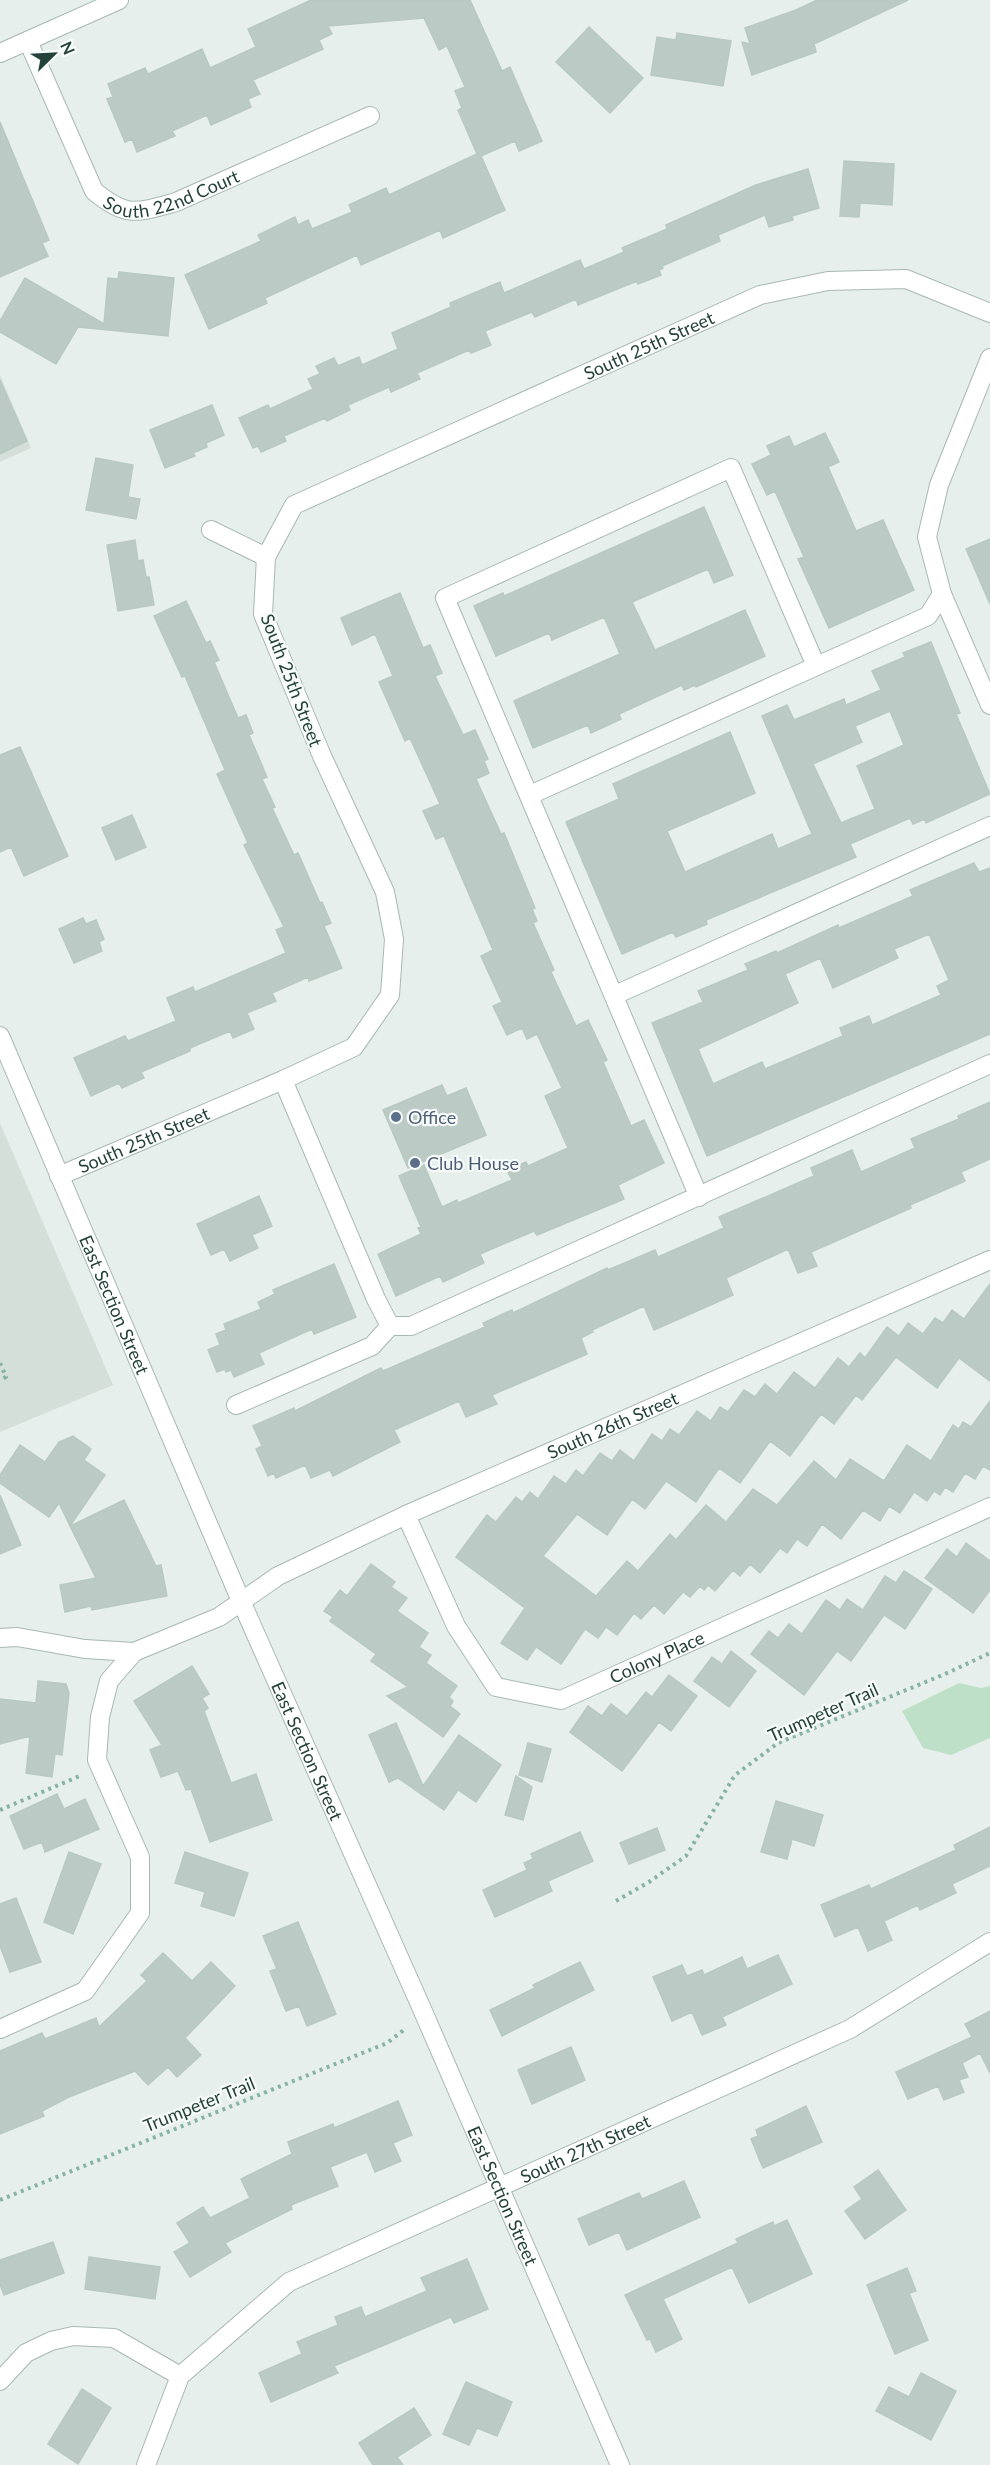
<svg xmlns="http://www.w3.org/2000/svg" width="990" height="2465" font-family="Lato,sans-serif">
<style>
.built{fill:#d4dfda}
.green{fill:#bfe0c8}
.building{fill:#bbcac4;stroke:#b8c9c2;stroke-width:1.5;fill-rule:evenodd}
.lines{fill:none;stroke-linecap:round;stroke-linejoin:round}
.minor-casing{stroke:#a8b8b2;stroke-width:20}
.path{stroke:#86b3a5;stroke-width:4;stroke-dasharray:3 4.5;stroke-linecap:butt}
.minor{stroke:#fff;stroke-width:18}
.service-dot{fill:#5c6f8a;stroke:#f7fbf9;stroke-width:2}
.labels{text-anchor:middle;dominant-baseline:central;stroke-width:4.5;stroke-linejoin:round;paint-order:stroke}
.street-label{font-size:18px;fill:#24423a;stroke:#f7fbf9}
.service-label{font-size:18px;fill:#4e5e75;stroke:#f7fbf9;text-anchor:start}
</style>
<rect width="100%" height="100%" fill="#e6efeb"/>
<!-- built -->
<path class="built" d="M0 375 31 448 0 462Z
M0 1123 113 1385 0 1432Z"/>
<!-- green -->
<path class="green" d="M959 1683 981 1688 990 1686V1738L951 1755 923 1748 902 1711Z"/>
<!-- building -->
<path class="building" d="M311 0H470L502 71 510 67 542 141 519 151 515 141 481 156 505 210 443 238 440 230 361 265 357 255 265 298 267 303 209 329 185 275 261 241 258 235 295 217 298 225 308 220 312 229 352 212 349 205 386 188 389 195 477 154 458 110 462 108 455 91 465 87 447 46 439 50 424 18 328 26 332 34 319 40 323 49 253 80 260 94 248 99 251 107 211 125 207 115 172 131 175 136 137 152 132 139 125 142 107 99 113 97 108 84 145 68 148 74 202 49 210 68 256 47 248 29Z
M817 0H908L814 44 816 52 752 75 742 42 750 44 745 28 796 10Z
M589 27 643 78 610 113 556 62Z
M677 33 731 41 723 86 651 75 657 37 676 40Z
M0 122 49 240 42 243 48 256 0 277Z
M844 161 894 164 892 205 860 203 859 217 840 216Z
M808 169 819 208 792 216 793 220 769 227 765 215 718 235 720 241 662 266 663 268 659 270 661 275 638 284 637 281 578 305 576 299 535 317 532 312 485 331 491 345 471 353 469 350 417 373 420 379 391 392 389 387 348 405 350 410 327 421 325 418 284 436 286 441 261 452 258 446 253 448 239 418 268 405 270 409 313 389 308 379 320 374 316 366 334 358 338 366 359 357 362 365 398 349 392 333 451 307 450 303 500 282 504 293 580 260 584 269 624 252 622 248 667 229 666 225 756 185Z
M119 272 174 278 168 336 78 327 56 364 0 332V321L25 278 104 324 108 278 118 279Z
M0 380 27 441 0 454Z
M212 405 224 435 206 443 207 447 193 453 195 456 165 468 150 430Z
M825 433 839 462 828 467 856 531 883 520 914 590 829 628 798 559 804 557 775 491 767 495 752 464 771 455 767 446 789 436 794 447Z
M96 458 133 465 128 497 140 499 136 519 86 510Z
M704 507 733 575 714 583 708 569 632 602 655 650 745 610 765 656 696 687 695 685 684 690 682 685 619 714 621 719 591 733 588 725 533 748 514 701 620 654 604 617 552 640 549 633 496 656 474 606 503 593 504 596Z
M990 539V604L966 549Z
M135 540 138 561 143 560 146 577H149L154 605 118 611 107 545Z
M400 593 423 648 430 645 442 673 435 676 463 735 475 730 488 759 484 761 489 773 476 779 501 834 504 833 535 908 532 909 537 921 533 923 554 970 551 972 576 1026 588 1020 607 1060 603 1062 631 1126 644 1120 664 1163 618 1185 624 1199 537 1235 534 1231 480 1254 484 1263 443 1282 440 1276 396 1296 378 1254 421 1234 418 1228 421 1227 399 1176 424 1165 442 1207 457 1200 458 1203 512 1180 507 1170 526 1162 528 1166 568 1148 545 1096 562 1088 537 1034 527 1039 522 1028 507 1035 493 1006 502 1002 481 956 493 950 444 836 436 839 423 811 440 804 410 738 405 741 379 682 393 676 375 634 352 645 341 618Z
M186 601 206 643 210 641 219 660 214 662 238 718 246 715 253 733 249 735 267 777 262 779 275 807 272 808 294 855 298 853 320 903 322 902 331 923 324 926 342 968 309 981 308 977 272 993 276 1001 247 1013 254 1029 233 1038 230 1031 190 1048V1051L141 1072 144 1078 122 1088 119 1083 91 1096 74 1058 125 1036 128 1041 176 1021 167 998 193 987 195 992 286 953 276 930 284 927 244 845 248 843 217 774 225 770 185 676 182 677 154 616Z
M931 642 960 713 956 714 990 794 926 823 925 819 913 824 910 818 850 844 856 857 706 920 707 924 676 937 673 932 622 954 566 822 619 799 613 784 730 732 755 793 667 831 685 872 772 834 778 849 812 834 762 716 787 705 794 720 844 699 846 705 881 690 872 671 905 657 903 653ZM890 711 904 745 857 766 875 809 841 823 813 764 862 742 855 726Z
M20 747 68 856 24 876 11 847 0 852V755Z
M132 815 146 847 116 860 102 828Z
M974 863 979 872 990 868V1034L707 1156 652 1023 703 1002 698 991 748 970 745 964 776 951 777 953 838 925 839 928 913 896 910 890ZM929 934 949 980 937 986 941 995 872 1025 869 1016 840 1028 843 1036 765 1069 762 1062 713 1084 698 1049 798 1003 785 974 820 958 833 988 898 958 894 949Z
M83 918 86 924 96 920 104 939 99 942 102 951 74 963 59 929Z
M442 1085 447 1096 466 1088 486 1135 408 1168 383 1110Z
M990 1102V1159L961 1172 965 1181 910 1205 911 1208 811 1252 817 1266 798 1273 788 1249 726 1278 733 1295 654 1330 644 1306 592 1330 593 1332 581 1338 587 1354 492 1395 497 1404 466 1417 459 1401 394 1430 400 1442 333 1476 330 1470 311 1478 305 1465 276 1478 274 1473 268 1476 256 1449 262 1446 253 1426 294 1408 295 1411 381 1368 383 1371 485 1327 483 1323 512 1310 513 1313 607 1268 608 1270 655 1250 658 1257 724 1228 719 1217 814 1176 811 1168 852 1150 861 1172 915 1148 911 1139 959 1119 958 1116Z
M259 1196 272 1226 252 1235 258 1248 230 1261 224 1249 211 1255 197 1224Z
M334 1264 356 1317 314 1334 312 1329 259 1353 264 1364 234 1377 231 1370 226 1372 225 1369 217 1372 208 1350 220 1345 216 1334 226 1330 224 1324 261 1309 258 1302 275 1294 273 1290Z
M990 1284V1381L959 1358 937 1388 896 1357 862 1400 856 1395 834 1424 821 1414 790 1456 770 1441 740 1483 719 1468 696 1502 666 1481 645 1509 632 1499 607 1535 577 1514 543 1556 596 1596 627 1561 638 1571 670 1534 676 1540 706 1505 726 1522 753 1489 777 1505 814 1461 836 1480 850 1459 884 1481 907 1445 931 1461 953 1425 959 1429 963 1422 971 1427 990 1401V1470L983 1466 975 1479 965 1473 953 1492 945 1487 940 1495 934 1491 927 1501 914 1492 900 1513 889 1506 880 1521 863 1510 841 1539 822 1524 807 1546 797 1539 787 1553 780 1548 760 1573 750 1564 740 1576 733 1570 715 1591 708 1585 704 1590 700 1586 690 1597 683 1592 664 1614 654 1605 641 1619 634 1613 617 1635 606 1627 598 1638 585 1629 561 1664 536 1647 527 1660 501 1643 525 1608 456 1557 487 1515 496 1522 516 1497 522 1502 530 1492 538 1499 554 1476 566 1484 576 1470 583 1476 600 1453 612 1461 620 1450 634 1461 652 1434 662 1441 670 1429 679 1435 697 1411 711 1421 720 1407 728 1412 744 1390 755 1397 765 1384 777 1394 794 1372 815 1388 838 1358 849 1367 860 1353 865 1358 887 1327 899 1336 908 1323 923 1334 935 1318 943 1323 952 1310 964 1319Z
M73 1436 91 1449 84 1460 105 1475 70 1526 59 1503 49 1517 0 1483V1475L20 1445 45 1462 59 1442Z
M0 1495 21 1545 0 1554Z
M124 1500 156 1566 161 1565 167 1596 92 1610 91 1606 65 1612 60 1585 96 1578 70 1526Z
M966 1543 990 1561V1590L973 1613 925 1578 947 1549 957 1557Z
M371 1564 395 1582 391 1587 407 1598 397 1611 428 1633 419 1647 431 1655 426 1663 457 1686 449 1697 453 1701 450 1706 460 1714 443 1737 387 1696 408 1687 371 1661 376 1654 330 1621 333 1617 324 1611 340 1590 347 1596Z
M904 1571 932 1589 905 1629 884 1615 851 1661 837 1651 804 1695 751 1654 769 1631 778 1638 789 1624 802 1634 826 1600 840 1610 847 1599 863 1610 885 1576 896 1583Z
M731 1651 756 1671 729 1707 694 1681 712 1657 722 1664Z
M192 1666 209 1694 202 1698 208 1708 204 1711 231 1783 256 1774 272 1820 210 1842 191 1789 186 1790 178 1771 161 1777 150 1750 162 1745 134 1701Z
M669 1675 697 1696 671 1731 659 1722 622 1771 570 1732 588 1706 602 1716 611 1704 627 1716 646 1692 652 1697Z
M38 1681 66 1684 69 1693 62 1755 55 1754 52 1777 26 1773 30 1736 0 1744V1699L36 1703Z
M396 1723 423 1786 459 1735 501 1765 476 1802 458 1790 444 1810 398 1778 389 1782 369 1735Z
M528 1743 551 1749 542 1782 519 1775Z
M516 1776 532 1787 523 1820 505 1815Z
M57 1794 64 1809 85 1799 99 1829 45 1852 42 1842 24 1849 10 1816Z
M776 1801 823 1815 814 1846 792 1839 787 1859 761 1852Z
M990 1827V1866L952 1884 956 1893 920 1910 918 1905 884 1921 892 1940 868 1951 858 1927 835 1937 821 1905 869 1885 871 1889 956 1850 954 1845Z
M657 1828 665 1850 629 1864 620 1843Z
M580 1832 593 1861 548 1881 552 1891 495 1917 483 1890 527 1870 524 1863 533 1859 531 1854Z
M69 1852 101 1864 73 1934 44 1922Z
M185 1852 248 1873 234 1916 201 1906 205 1892 175 1883Z
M16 1898 41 1962 10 1972 0 1946V1904Z
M298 1922 336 2014 307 2026 299 2006 286 2011 270 1971 277 1969 263 1936Z
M163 1953 192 1981 211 1962 235 1986 185 2038 201 2055 177 2077 168 2067 148 2085 135 2071 69 2097 42 2111 44 2116 0 2134V2051L42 2033 45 2039 96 2018 99 2027 147 1981 141 1975Z
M778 1955 792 1984 722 2017 726 2025 702 2035 692 2012 672 2021 653 1977 682 1965 687 1976 702 1970 704 1975 742 1957 747 1969Z
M580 1962 594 1990 502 2036 490 2010 535 1988 533 1985Z
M990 2011V2073L980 2053 962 2063 968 2077 959 2080 964 2092 944 2100 938 2086 908 2099 896 2072 972 2037 965 2024Z
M571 2047 585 2080 532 2104 518 2070Z
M398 2101 412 2135 393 2143 401 2161 375 2172 367 2152 330 2167 338 2186 291 2205 292 2209 225 2243 231 2252 190 2277 174 2252 190 2243 177 2223 203 2207 210 2218 250 2198 241 2179 292 2154 288 2142 333 2124 334 2128Z
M806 2106 822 2142 763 2168 751 2139 758 2136 756 2130Z
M878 2170 906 2210 865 2239 845 2211 862 2199 854 2187Z
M684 2181 700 2217 627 2250 619 2232 589 2245 578 2219 639 2193 642 2199Z
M787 2220 812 2274 749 2303 732 2267 663 2299 682 2339 656 2352 650 2339 647 2340 625 2295 738 2243 736 2239 773 2222 774 2226Z
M53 2242 64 2273 4 2295 0 2284V2260Z
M89 2257 160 2267 155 2299 85 2289Z
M467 2259 488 2309 454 2323 451 2317 334 2366 338 2373 271 2402 259 2373 302 2354 297 2342 338 2325 335 2317 361 2307 365 2317 427 2291 421 2278Z
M907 2268 916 2291 909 2293 928 2340 895 2354 867 2285Z
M921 2373 956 2391 931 2440 876 2411 889 2387 909 2397Z
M466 2382 512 2402 497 2436 477 2428 469 2445 443 2434Z
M82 2389 111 2408 78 2464 48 2444Z
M414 2408 431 2435 397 2457 403 2465H373L359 2443Z"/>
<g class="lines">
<defs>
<g id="minor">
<path id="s1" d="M28 41 94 191C126 218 137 213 176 202L370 116"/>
<path d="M0 53 119 0"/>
<path d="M990 358 939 485 927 537 942 594 990 705"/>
<path d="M211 530 266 557"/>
<path d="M530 795 928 616 942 594"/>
<path d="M615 995 990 826"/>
<path id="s2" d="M0 1036 241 1601 422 2009 620 2465"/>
<path d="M283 1080 376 1299 390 1326H411L990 1064"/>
<path id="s3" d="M59 1176 283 1080 354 1047 390 995 394 939 385 892 322 756 263 614 266 557 294 505 760 295 828 281 906 279 990 313"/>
<path d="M699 1197 445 598 731 468 816 666"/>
<path d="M236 1405 372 1346 390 1326"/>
<path id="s4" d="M406 1515 456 1626 496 1687 561 1700 990 1507"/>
<path id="s5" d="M0 1638 17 1637 85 1649 134 1652 219 1617 278 1576 406 1515 990 1260"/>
<path d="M0 2029 85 1991 140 1913V1857L97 1760 100 1717 109 1681 134 1652"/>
<path d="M0 2381 26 2353 51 2341 73 2336 114 2338 180 2376"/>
<path id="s6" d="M146 2465 180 2376 289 2282 850 2029 990 1942"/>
</g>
</defs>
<!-- minor casing -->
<use href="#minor" class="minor-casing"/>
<!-- path -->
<path class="path" d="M0 1363 6 1377 0 1380
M0 1810 82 1775
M616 1901 649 1882 686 1856 735 1775 778 1743 945 1674 990 1653
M0 2200 387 2043 405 2029"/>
<!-- minor -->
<use href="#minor" class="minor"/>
</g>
<!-- markers -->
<g class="service-dot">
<circle cx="396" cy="1117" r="6"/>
<circle cx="415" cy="1163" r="6"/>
</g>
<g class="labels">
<!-- street labels -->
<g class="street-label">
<text stroke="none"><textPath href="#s1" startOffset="249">South 22nd Court</textPath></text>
<text stroke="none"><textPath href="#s3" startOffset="1298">South 25th Street</textPath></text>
<text transform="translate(292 680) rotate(69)">South 25th Street</text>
<text stroke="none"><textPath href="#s3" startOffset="92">South 25th Street</textPath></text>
<text stroke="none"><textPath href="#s2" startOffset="292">East Section Street</textPath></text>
<text stroke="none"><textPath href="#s5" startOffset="666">South 26th Street</textPath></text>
<text stroke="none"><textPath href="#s4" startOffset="366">Colony Place</textPath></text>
<text transform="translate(823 1712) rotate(-24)">Trumpeter Trail</text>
<text stroke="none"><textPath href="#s2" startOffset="778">East Section Street</textPath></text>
<text transform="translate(199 2104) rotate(-22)">Trumpeter Trail</text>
<text stroke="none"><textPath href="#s6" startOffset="564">South 27th Street</textPath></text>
<text stroke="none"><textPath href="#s2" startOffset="1264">East Section Street</textPath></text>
</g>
<!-- service labels -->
<g class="service-label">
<text x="408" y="1117">Office</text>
<text x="427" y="1163">Club House</text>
</g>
</g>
<!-- north arrow -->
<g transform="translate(54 54) rotate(66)" stroke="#f7fbf9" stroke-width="4.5" paint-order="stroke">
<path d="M0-4.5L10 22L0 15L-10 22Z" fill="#24423a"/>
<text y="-9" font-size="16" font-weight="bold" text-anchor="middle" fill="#24423a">N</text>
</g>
</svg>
